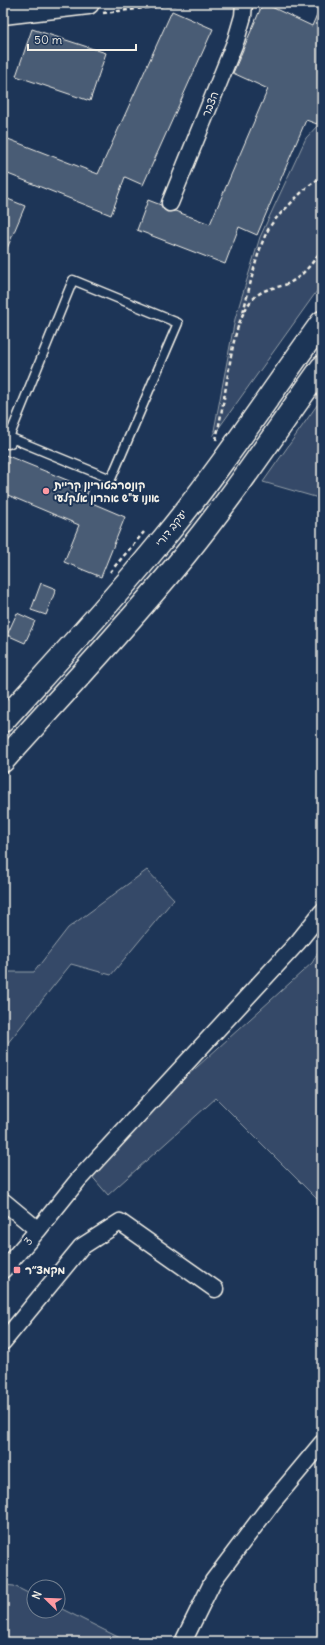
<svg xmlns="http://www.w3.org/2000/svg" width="325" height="1645" font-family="Delius,'Playpen Sans Hebrew',sans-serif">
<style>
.green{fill:#354a67;stroke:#949ea8}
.building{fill:#485b74;stroke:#f4f1e8}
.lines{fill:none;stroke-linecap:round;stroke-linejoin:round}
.lane-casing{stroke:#f4f1e8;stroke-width:11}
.street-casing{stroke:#f4f1e8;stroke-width:19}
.secondary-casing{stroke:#f4f1e8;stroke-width:25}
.path{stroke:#f4f1e8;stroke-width:2.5;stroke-dasharray:4 3;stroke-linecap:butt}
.lane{stroke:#1d3557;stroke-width:8}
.street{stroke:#1d3557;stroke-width:16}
.secondary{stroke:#1d3557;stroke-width:22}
.poi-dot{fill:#ff9aa2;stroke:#1d3557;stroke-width:1.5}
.labels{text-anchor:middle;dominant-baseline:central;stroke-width:4;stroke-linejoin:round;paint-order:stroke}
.street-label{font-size:11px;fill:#f4f1e8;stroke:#1d3557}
.poi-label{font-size:11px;font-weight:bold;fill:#f4f1e8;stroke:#1d3557;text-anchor:start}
</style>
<rect width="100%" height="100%" fill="#1d3557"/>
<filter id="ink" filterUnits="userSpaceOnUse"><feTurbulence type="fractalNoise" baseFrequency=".025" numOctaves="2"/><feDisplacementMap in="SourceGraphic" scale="8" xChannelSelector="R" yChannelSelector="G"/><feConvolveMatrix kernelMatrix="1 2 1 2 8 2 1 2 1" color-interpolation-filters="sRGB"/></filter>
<g filter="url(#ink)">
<!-- green -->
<path class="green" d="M322 117V284L213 436 235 319 260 237 306 138 318 125Z
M322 398V499L263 482Z
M147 870 174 899 111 975 71 964 3 1049V972H34L68 928Z
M322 946V1204L216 1098 108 1195 89 1173 187 1076 312 963Z
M3 1585 14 1586 34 1596V1611H58V1607L128 1642H3Z"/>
<!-- building -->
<path class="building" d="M263 3 312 26 322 3V111L317 124 306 120 257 235 239 227 225 264 137 230 148 200 161 205 163 209 167 212 175 211 210 224 268 89 233 73Z
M172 11 213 29 143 185 125 177 111 215 3 172V137L98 174Z
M32 29 106 53 90 101 16 76Z
M3 197 25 206 3 258Z
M3 454 89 489 85 500 125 517 101 577 64 562 79 525 3 493Z
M41 583 56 589 46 615 31 610Z
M17 613 35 621 25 643 7 635Z"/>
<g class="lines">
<defs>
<path id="lane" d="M8 440 73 280 178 323 111 479 9 437"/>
<path id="street" d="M170 203 236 40 243 16 244 3
M3 438 8 440
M3 1201 38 1230
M3 1270 38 1230 79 1179 298 942 322 912
M3 1342 81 1247 120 1222 215 1289
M183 1642 213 1581 272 1503 322 1443"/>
<path id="secondary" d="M3 13 88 3
M3 721C57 661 112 602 163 539 220 470 270 394 322 322
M3 761C64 693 127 626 185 555 234 495 277 430 322 367"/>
</defs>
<!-- lane casing -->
<use href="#lane" class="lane-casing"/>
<!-- street casing -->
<use href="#street" class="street-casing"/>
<!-- secondary casing -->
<use href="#secondary" class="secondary-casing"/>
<!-- path -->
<path class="path" d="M212 3 219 5 229 4
M103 13 186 3
M243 312C250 288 256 253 267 232 273 219 286 209 295 199 303 191 311 182 322 178
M216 440C220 420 224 400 227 380 232 353 236 306 262 292 271 287 283 287 291 282 304 275 314 261 322 249
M110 572 144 532"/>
<!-- lane -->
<use href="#lane" class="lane"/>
<!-- street -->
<use href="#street" class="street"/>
<!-- secondary -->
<use href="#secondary" class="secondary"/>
</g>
</g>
<!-- markers -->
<g class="poi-dot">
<circle cx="46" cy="491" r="4"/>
<rect x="13" y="1266" width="8" height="8" rx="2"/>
</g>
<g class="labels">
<!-- street labels -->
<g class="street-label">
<text transform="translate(210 104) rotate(-68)">הצבר</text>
<text transform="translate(171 528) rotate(-52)">יעקב דורי</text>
<text transform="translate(28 1241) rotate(-49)">3</text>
</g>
<!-- poi labels -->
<g class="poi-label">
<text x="54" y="485">קונסרבטוריון קריית<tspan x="54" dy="13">אונו ע"ש אהרון אלקלעי</tspan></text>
<text x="25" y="1270">מקמצ״ר</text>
</g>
</g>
<!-- margin -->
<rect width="325" height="1645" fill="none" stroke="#1d3557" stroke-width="16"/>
<rect x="8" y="8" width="309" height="1629" fill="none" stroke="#f4f1e8" stroke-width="1.5" filter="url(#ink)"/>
<!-- north arrow -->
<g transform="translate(46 1599) rotate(293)"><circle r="19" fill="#1d3557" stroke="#738091"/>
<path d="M0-3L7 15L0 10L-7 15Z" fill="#ff9aa2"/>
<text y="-6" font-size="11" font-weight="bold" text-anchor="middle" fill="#f4f1e8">N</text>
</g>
<!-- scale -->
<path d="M28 44v6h108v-6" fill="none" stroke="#f4f1e8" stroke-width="2"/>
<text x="34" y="44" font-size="12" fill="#f4f1e8" stroke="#1d3557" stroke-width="3" paint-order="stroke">50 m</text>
</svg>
